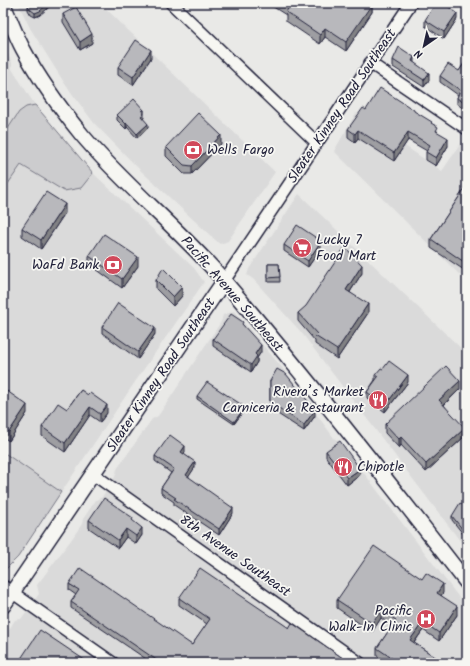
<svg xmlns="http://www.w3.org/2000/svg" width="470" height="666" font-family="Kalam,sans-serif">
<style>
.built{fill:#dadada}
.green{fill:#ccccce;stroke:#777784}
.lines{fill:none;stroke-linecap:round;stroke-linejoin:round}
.minor-casing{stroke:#22223b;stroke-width:14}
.major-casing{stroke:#22223b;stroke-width:17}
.minor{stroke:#f6f6f2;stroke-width:11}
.major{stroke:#f6f6f2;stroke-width:14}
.wall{fill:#9e9ea2;stroke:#22223b}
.shaded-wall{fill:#818184;stroke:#22223b}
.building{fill:#b8b8bc;stroke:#22223b}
.labels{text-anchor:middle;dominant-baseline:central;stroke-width:3.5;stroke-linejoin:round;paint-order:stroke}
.street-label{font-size:14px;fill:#22223b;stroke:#f6f6f2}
.poi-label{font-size:14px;fill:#22223b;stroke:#f6f6f2;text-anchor:start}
</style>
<rect width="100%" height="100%" fill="#e9e9e7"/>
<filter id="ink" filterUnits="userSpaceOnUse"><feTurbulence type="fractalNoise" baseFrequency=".025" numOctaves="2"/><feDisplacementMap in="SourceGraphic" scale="8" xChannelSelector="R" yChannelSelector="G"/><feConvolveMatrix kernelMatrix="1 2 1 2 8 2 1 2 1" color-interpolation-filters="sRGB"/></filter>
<g filter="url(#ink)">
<!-- built -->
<path class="built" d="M18 3H100L275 172 228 241 220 244 212 237 140 170 94 123 65 84 30 28Z
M3 44 12 63V69L35 105 93 173 194 268 204 282 135 382 18 557 3 573Z
M356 113 442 171 464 139 467 141V282L334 151Z
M299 194 467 354V550L301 332 253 279 247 275 249 269Z
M234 311 312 403 317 415 334 438 341 443 467 608V663H3V639L15 620 21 619 39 594 37 585 71 540 82 524 83 519 96 500 102 497 115 477 117 469 152 419 158 416 221 322 223 315Z"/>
<!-- green -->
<path class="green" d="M35 105 93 173 81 188 64 191 21 165 3 191V136L19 112 26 107Z
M3 452 61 492 18 557 6 569 3 567Z"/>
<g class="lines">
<defs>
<path id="minor" d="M171 3 317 143
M370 63 467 129
M224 281 411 3
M93 474 360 663
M3 586 113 663"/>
<path id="major" d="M3 4C10 19 15 34 23 49 39 79 60 108 82 135 126 187 181 230 225 282 309 380 388 481 467 583
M3 606 224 281"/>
</defs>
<!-- minor casing -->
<use href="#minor" class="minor-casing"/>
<!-- major casing -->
<use href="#major" class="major-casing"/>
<!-- minor -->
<use href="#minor" class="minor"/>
<!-- major -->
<use href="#major" class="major"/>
</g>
<!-- wall -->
<path class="wall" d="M267 3H327L333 7 336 3H373L372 5V12L346 51 325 37 320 44 286 21V15Z
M28 6 40 15 35 17 31 15 28 10Z
M63 14 92 43 80 50 63 22Z
M457 19 444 39 425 26V20Z
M151 58 133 85 118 75V67Z
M467 59V111L457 104V98L458 95 440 82V76L459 71Z
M393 60 414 63 429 80 424 87 393 67Z
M144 110 143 119 148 128 137 138 127 127 126 129 117 120V115Z
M366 110 414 112 432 124 448 146 436 166 426 160V152L427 151 408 140 394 161 358 138 355 142 348 137V129Z
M221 144 192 174H184L166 156V147Z
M467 185V272L431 248V239Z
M65 213 41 249 22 236V228Z
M284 245 321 248 308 267 284 251Z
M89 256 138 266 122 288 89 264Z
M268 264H279L280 282H268Z
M362 273 350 292 368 313 337 359 315 344V341L298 321V313Z
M156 280 182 296 173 306 156 289Z
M243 325 261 352 257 358V362L251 372 213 346V339Z
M102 327 155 334 138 359 102 333Z
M383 369 408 382 385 412 367 398V392L375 380V375Z
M270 381 315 416 304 431 270 409Z
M460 389 444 405 465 436 426 472 401 445 399 448 385 433V424Z
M81 390 107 413 100 422 90 415 65 452 42 436V427L67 409Z
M197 396 245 409 234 424 197 399Z
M3 398 27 413 9 441 3 437Z
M326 451 360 475 347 485 326 457Z
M185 452 184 454 195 467 188 477 233 513 219 535 174 505V502L161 493V488L171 473 155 461V456Z
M467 508V539L452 520V516Z
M89 520 133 522 142 535 136 544 126 537 118 548 89 528Z
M422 579 443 593 441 595 457 615 439 641 423 630 414 643 444 663H387L377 656V648L392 626 381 618 372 632 337 608V600Z
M69 584 192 645 207 624 179 605V598L289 628 350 663H152L71 608V602L76 595 69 590Z"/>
<!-- shaded-wall -->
<path class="shaded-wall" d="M49 3H54L40 15 35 17V13Z
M368 3H373L372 5V12L346 51V42Z
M457 13V19L444 39V32Z
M325 28V37L320 44V35Z
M92 34V43L80 50V42Z
M151 50V58L133 85V77Z
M414 57V64L412 61Z
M429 73V80L424 87V80Z
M144 110V118L141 120 142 111Z
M127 123V127L126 129V124Z
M148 124V128L137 138V134Z
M358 130V138L355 142V134Z
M408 132V140L394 161V153Z
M221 135V144L192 174V166Z
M448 138V146L436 166V158Z
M65 204V213L41 249V240Z
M321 241V248L308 267V261Z
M138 257V266L122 288V279Z
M362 265V273L346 298V290Z
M182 287V296L173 306V297Z
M368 304V313L337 359V350Z
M155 328V334L138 359V352Z
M261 345V352L257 358V362L251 372V365L255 354Z
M408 375V382L385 412V406Z
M460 381V389L439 409V400Z
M27 405V413L9 441V432Z
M107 405V413L100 422V414Z
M90 407V415L65 452V443Z
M245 407V409L234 424V422Z
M315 410V416L304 431V425Z
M465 428V436L426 472V464Z
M401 437V445L399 448V439Z
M185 446V452L181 458V452Z
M195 462V467L186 481V475Z
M360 469V475L347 485V478Z
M233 508V513L219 535V529Z
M142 528V535L136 544V536Z
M126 529V537L118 548V540Z
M443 584V593L437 601V593Z
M457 606V615L439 641V633Z
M381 610V618L372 632V623Z
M423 622V630L410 648V640Z"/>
<!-- building -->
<path class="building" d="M32 3H49L40 11 35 13 31 10 28 6Z
M280 3H327L333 7 336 3H371L372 4 346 42 325 28 320 35 286 12 288 9Z
M436 3H443L457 13 444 32 425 20Z
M76 7 92 34 80 42 63 14Z
M136 40 151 50 133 77 118 67Z
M399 47 414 57 412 61 429 73 424 80 393 60Z
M467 59V105L457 98 460 90 440 76 448 64 459 71Z
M380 88 414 110V111L432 122 431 123 438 127 436 131 448 138 436 158 426 152 430 145 408 132 394 153 358 130 355 134 348 129 363 108 366 110Z
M134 99 144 110 142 111 144 114 141 116 148 124 137 134 127 123 126 124 117 115Z
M198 113 221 135 192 166 184 165 166 147Z
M467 185V264L431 239Z
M46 192 65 204 41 240 22 228Z
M297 225 321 241 308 261 284 245Z
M104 234 138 257 122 279 89 256Z
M345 247 362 265 346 290 368 304 337 350 315 336 317 334 298 313 306 306Z
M268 264H279L280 277 268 278Z
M163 268 182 287 173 297 156 280Z
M118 303 155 328 138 352 102 327Z
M231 314 243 322 242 324 261 345 255 354 257 356 251 365 213 339Z
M389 361 408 375 385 406 367 392 378 377 375 375 381 368 383 369Z
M446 366 460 381 439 400 465 428 426 464 401 437 399 439 385 424Z
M277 369 286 374 315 410 304 425 270 402V381Z
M207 382 245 407 234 422 197 396Z
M81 390 88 395 90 393 107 405 100 414 90 407 65 443 42 427 58 403 67 409Z
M7 391 27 405 9 432 3 428V398Z
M170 435 185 446 181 452 195 462 186 475 233 508 219 529 174 499 176 498 161 488 174 469 155 456Z
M340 441 360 469 347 478 326 451Z
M104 498 133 518 132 520 142 528 136 536 126 529 118 540 89 520Z
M460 503 467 508V535L452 516Z
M374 546 422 579 426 573 443 584 437 593 457 606 439 633 423 622 410 640 444 663H399L377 648 396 620 381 610 372 623 337 600Z
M80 568 192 645 210 619 179 598 200 568 289 628 292 623 350 663H161L71 602 79 590 69 584Z
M40 630 89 663H18Z"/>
</g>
<!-- icons -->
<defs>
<symbol id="bank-disc" viewBox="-11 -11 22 22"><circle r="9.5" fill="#d1495b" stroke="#f6f6f2"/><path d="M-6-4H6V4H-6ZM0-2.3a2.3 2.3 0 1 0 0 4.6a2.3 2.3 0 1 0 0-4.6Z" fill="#fff"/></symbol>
<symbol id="supermarket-disc" viewBox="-11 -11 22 22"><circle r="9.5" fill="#d1495b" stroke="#f6f6f2"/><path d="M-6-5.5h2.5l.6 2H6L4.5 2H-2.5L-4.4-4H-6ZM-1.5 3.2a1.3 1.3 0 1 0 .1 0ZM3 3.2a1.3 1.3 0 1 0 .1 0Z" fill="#fff"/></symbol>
<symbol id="restaurant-disc" viewBox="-11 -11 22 22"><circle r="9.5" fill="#d1495b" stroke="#f6f6f2"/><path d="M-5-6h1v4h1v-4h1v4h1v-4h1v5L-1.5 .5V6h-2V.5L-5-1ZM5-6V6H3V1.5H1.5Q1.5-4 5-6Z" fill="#fff"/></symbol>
<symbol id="hospital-disc" viewBox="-11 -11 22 22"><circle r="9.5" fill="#d1495b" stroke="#f6f6f2"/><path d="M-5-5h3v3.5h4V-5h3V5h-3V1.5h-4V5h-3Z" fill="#fff"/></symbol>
</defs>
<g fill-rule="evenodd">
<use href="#bank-disc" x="182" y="139" width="22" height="22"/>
<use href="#supermarket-disc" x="291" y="237" width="22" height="22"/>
<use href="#bank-disc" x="102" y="254" width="22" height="22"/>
<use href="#restaurant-disc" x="367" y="389" width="22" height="22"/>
<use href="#restaurant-disc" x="332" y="456" width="22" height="22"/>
<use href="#hospital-disc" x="415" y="608" width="22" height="22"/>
</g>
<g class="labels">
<!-- street labels -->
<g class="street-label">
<text transform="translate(342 106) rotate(-56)">Sleater Kinney Road Southeast</text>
<text transform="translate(232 294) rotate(49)">Pacific Avenue Southeast</text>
<text transform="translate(161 375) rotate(-56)">Sleater Kinney Road Southeast</text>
<text transform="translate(235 556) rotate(35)">8th Avenue Southeast</text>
</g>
<!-- poi labels -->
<g class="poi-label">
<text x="207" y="150">Wells Fargo</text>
<text x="316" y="240">Lucky 7<tspan x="316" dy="16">Food Mart</tspan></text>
<text x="99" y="265" text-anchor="end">WaFd Bank</text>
<text x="364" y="392" text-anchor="end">Rivera’s Market<tspan x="364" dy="16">Carniceria &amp; Restaurant</tspan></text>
<text x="357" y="467">Chipotle</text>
<text x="412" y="611" text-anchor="end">Pacific<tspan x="412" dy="16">Walk-In Clinic</tspan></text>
</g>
</g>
<!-- margin -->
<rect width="470" height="666" fill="none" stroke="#f6f6f2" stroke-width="16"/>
<rect x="8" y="8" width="454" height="650" fill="none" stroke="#22223b" stroke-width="1.5" filter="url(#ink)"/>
<!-- north arrow -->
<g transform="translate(424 46) rotate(214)" stroke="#f6f6f2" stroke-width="3" paint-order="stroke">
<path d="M0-3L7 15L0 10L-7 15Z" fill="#22223b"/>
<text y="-6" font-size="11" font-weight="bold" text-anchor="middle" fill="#22223b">N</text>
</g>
</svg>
